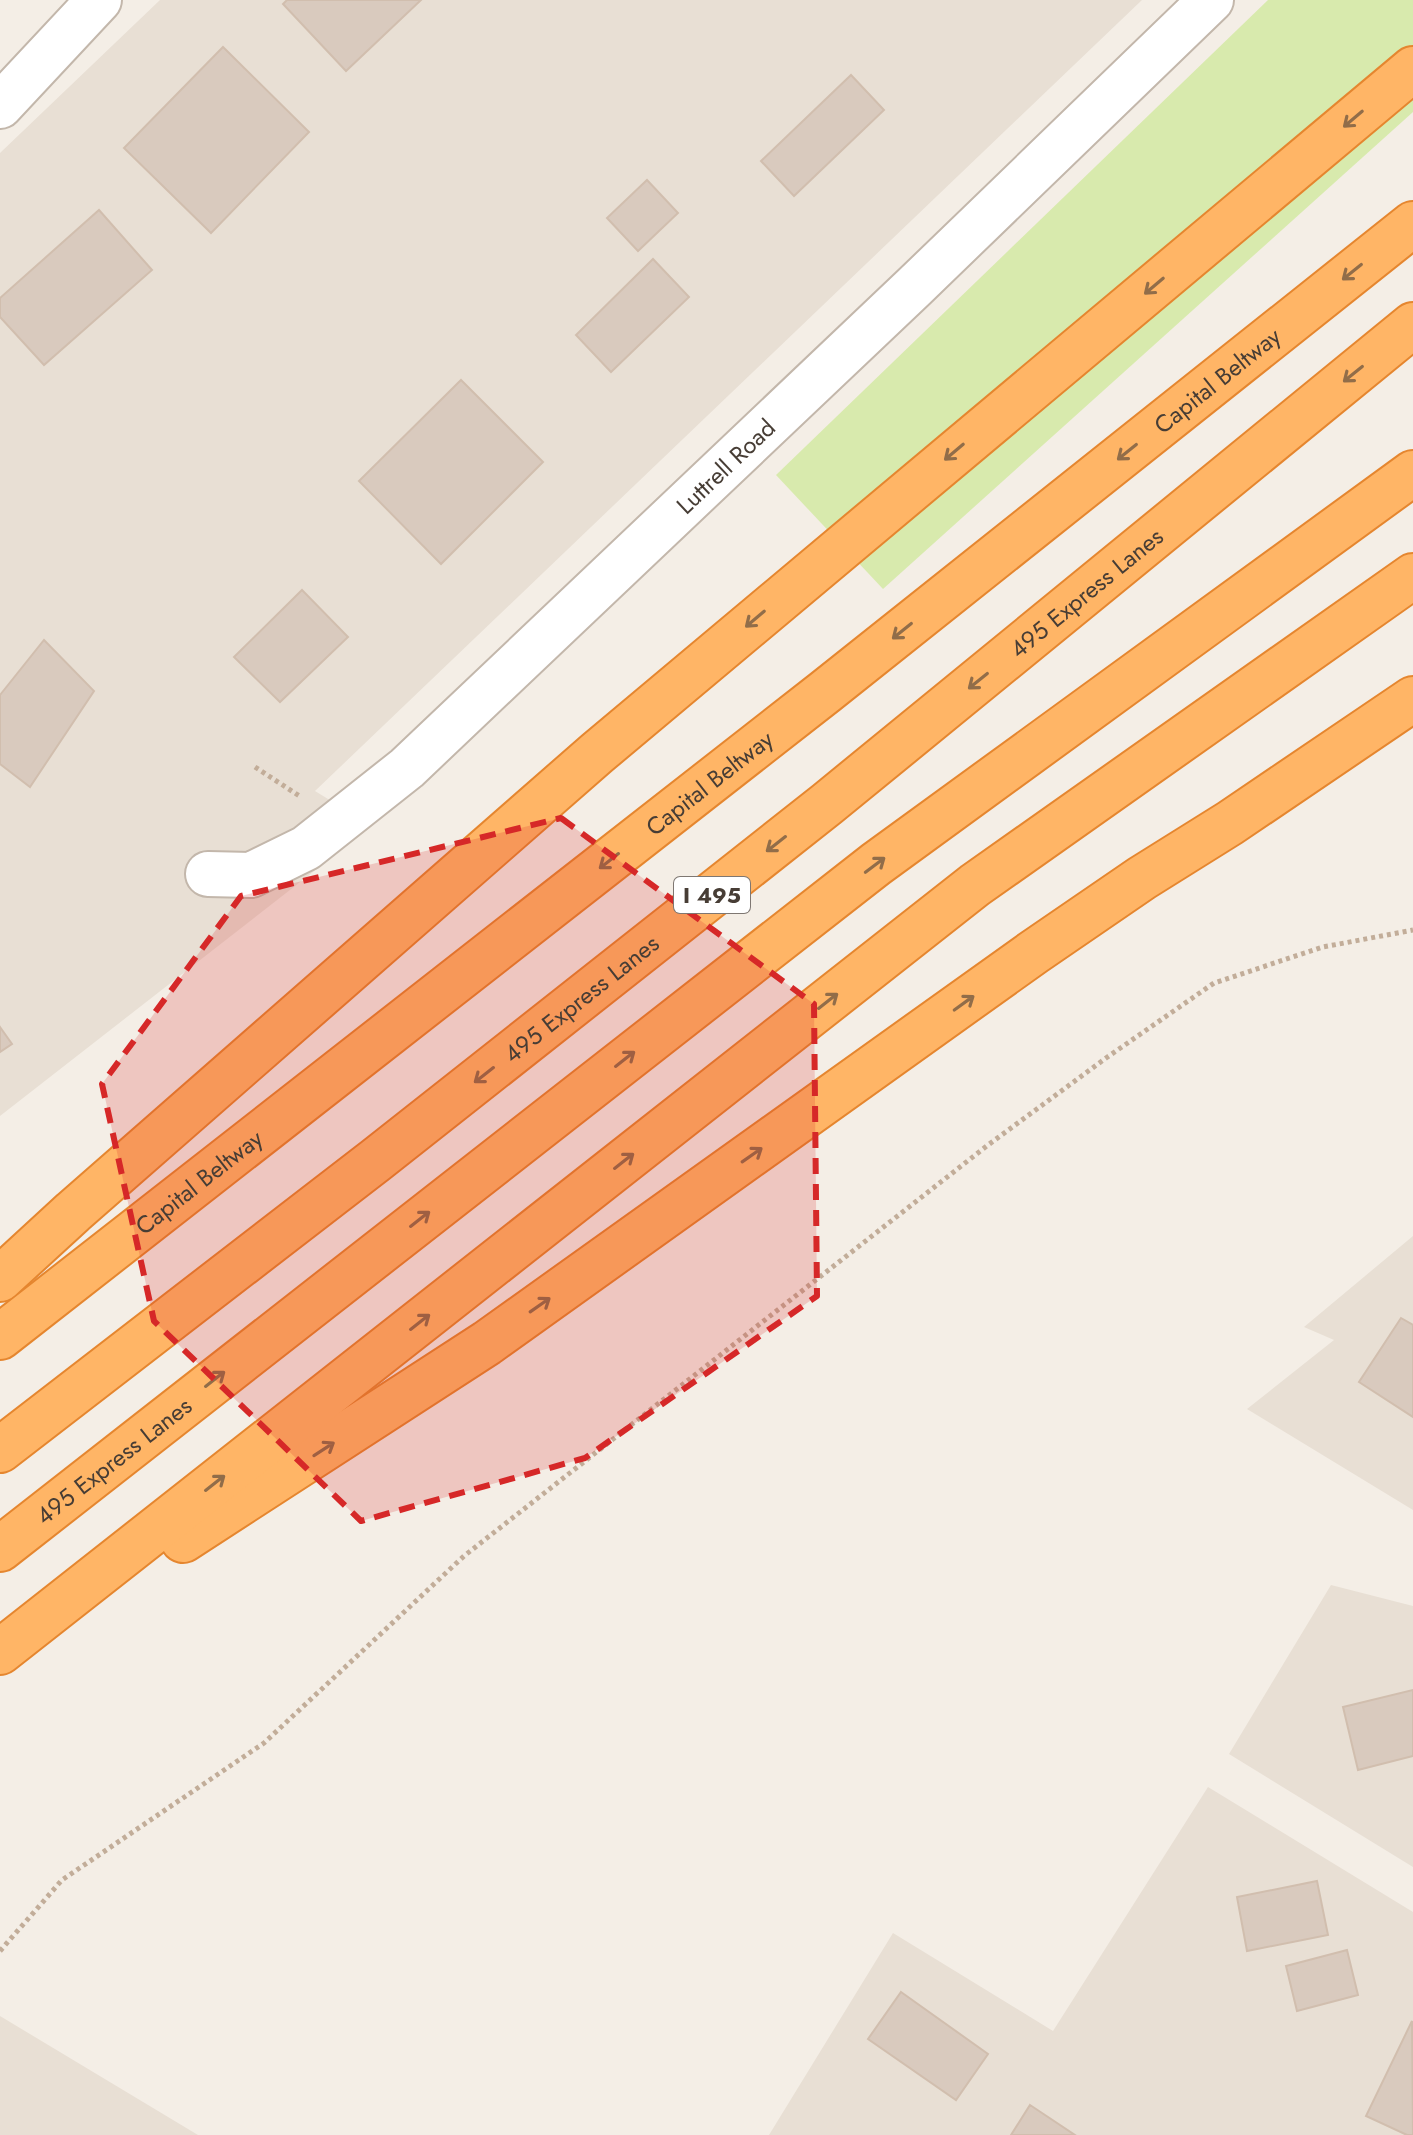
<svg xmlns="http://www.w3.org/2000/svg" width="1413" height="2135" font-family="Jost,sans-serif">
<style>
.residential{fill:#e8dfd4}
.green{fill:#d8eaad}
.building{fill:#d9cabe;stroke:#d1beae;stroke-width:2}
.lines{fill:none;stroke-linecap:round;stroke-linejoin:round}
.minor-casing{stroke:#c3b7ab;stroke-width:48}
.highway-casing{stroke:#e5862f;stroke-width:48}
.path{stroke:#c2ad99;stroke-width:5;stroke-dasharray:4 4;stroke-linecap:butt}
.minor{stroke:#fff;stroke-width:44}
.highway{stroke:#ffb566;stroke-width:44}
.oneway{stroke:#916d49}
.marked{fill:#d62828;fill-opacity:0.2;stroke:#d62828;stroke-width:6;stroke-dasharray:16 10;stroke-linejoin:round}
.labels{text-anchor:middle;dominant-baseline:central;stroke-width:6;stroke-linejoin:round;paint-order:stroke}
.shield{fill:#fff;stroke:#7e7772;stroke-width:2}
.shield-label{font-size:22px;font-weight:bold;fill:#473d35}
.street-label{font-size:24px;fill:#473d35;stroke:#fff}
</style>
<rect width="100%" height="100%" fill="#f4eee6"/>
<!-- residential -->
<path class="residential" d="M160 0H1142L315 791 372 826 0 1116V153Z
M1413 1236V1510L1247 1409 1334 1340 1304 1327Z
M1331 1585 1413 1606V1867L1229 1754Z
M1208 1787 1413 1912V2135H769L893 1933 1053 2031Z
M0 2016 198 2135H0Z"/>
<!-- green -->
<path class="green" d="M1268 0H1413V112L883 589 776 475Z"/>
<!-- building -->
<path class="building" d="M287 0H421L346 71 283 4Z
M223 47 309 132 211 233 124 148Z
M851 75 884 110 794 196 761 161Z
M647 180 678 213 638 251 607 218Z
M99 210 152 270 44 365 0 317V298Z
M653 259 689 297 611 372 576 335Z
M461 380 543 462 441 564 359 481Z
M302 590 348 637 280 702 234 657Z
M44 640 94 691 30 787 0 764V695Z
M0 1027 12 1044 0 1052Z
M1401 1318 1413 1325V1417L1359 1382Z
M1413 1690V1756L1358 1770 1343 1707Z
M1317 1881 1328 1935 1247 1951 1237 1897Z
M1347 1950 1358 1995 1297 2011 1286 1966Z
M901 1992 988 2054 956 2100 868 2039Z
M1412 2021 1413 2135H1407L1366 2116Z
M1030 2105 1075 2135H1011Z"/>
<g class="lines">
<defs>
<g id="minor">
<path d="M0 106 99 0"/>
<path id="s1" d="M208 874 251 875 306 848 407 768 914 287 1211 0"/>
</g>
<g id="highway">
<path d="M0 1279 73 1212 597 753 1413 69"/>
<path id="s2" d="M0 1337 825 692 1413 224"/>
<path id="s3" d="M0 1450 376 1160 827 804 1413 325"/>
<path d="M183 1540 487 1343 1034 952 1142 878 1230 823 1413 699"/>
<path id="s4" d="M0 1549 876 864 1413 473"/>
<path d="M0 1652 975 885 1413 576"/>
</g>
</defs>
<!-- minor casing -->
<use href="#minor" class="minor-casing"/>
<!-- highway casing -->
<use href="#highway" class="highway-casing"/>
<!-- path -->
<path class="path" d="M255 767 301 797
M0 1951 62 1880 264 1743 464 1556 988 1145 1106 1058 1214 983 1323 947 1413 930"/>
<!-- minor -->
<use href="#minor" class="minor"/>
<!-- highway -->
<use href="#highway" class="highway"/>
</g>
<!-- one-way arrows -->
<defs><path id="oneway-shaft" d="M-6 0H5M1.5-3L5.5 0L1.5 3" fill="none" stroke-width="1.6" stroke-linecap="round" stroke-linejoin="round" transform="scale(2)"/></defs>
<g class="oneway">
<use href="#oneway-shaft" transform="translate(1353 119) rotate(140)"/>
<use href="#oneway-shaft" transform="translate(1352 272) rotate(141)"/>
<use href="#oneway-shaft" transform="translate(1154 286) rotate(140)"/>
<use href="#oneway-shaft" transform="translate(1353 374) rotate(141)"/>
<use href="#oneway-shaft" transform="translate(954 452) rotate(140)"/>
<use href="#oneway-shaft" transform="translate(1127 452) rotate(141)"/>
<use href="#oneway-shaft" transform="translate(755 619) rotate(140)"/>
<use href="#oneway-shaft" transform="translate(902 631) rotate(141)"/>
<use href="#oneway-shaft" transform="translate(978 681) rotate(141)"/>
<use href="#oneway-shaft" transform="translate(776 844) rotate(142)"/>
<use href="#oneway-shaft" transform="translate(609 861) rotate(142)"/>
<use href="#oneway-shaft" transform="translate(875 865) rotate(-37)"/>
<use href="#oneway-shaft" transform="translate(828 1001) rotate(-38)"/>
<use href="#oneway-shaft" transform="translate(964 1003) rotate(-36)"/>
<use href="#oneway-shaft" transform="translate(625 1059) rotate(-38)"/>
<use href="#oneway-shaft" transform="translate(484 1075) rotate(142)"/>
<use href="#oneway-shaft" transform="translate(752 1155) rotate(-35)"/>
<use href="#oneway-shaft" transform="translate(624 1161) rotate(-38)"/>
<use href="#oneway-shaft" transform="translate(420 1219) rotate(-38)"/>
<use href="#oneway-shaft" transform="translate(540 1305) rotate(-35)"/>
<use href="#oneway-shaft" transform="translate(420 1322) rotate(-38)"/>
<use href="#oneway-shaft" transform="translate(215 1379) rotate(-38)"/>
<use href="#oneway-shaft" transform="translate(324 1449) rotate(-33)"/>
<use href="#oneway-shaft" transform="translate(215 1483) rotate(-38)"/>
</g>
<!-- marked area -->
<path class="marked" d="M561 818 814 1004 817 1296 585 1458 361 1521 154 1321 102 1084 241 896Z"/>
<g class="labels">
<!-- shield labels -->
<rect class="shield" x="674" y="877" width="76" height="36" rx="6"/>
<g class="shield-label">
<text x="712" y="895">I 495</text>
</g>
<!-- street labels -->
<g class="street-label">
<text stroke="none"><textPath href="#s2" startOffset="1548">Capital Beltway</textPath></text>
<text stroke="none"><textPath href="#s1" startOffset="672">Luttrell Road</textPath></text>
<text stroke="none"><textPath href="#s3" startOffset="1384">495 Express Lanes</textPath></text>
<text stroke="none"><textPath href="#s2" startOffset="900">Capital Beltway</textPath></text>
<text stroke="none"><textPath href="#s3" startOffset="736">495 Express Lanes</textPath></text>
<text stroke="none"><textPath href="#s2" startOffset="252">Capital Beltway</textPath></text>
<text stroke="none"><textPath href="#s4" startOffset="144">495 Express Lanes</textPath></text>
</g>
</g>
</svg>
